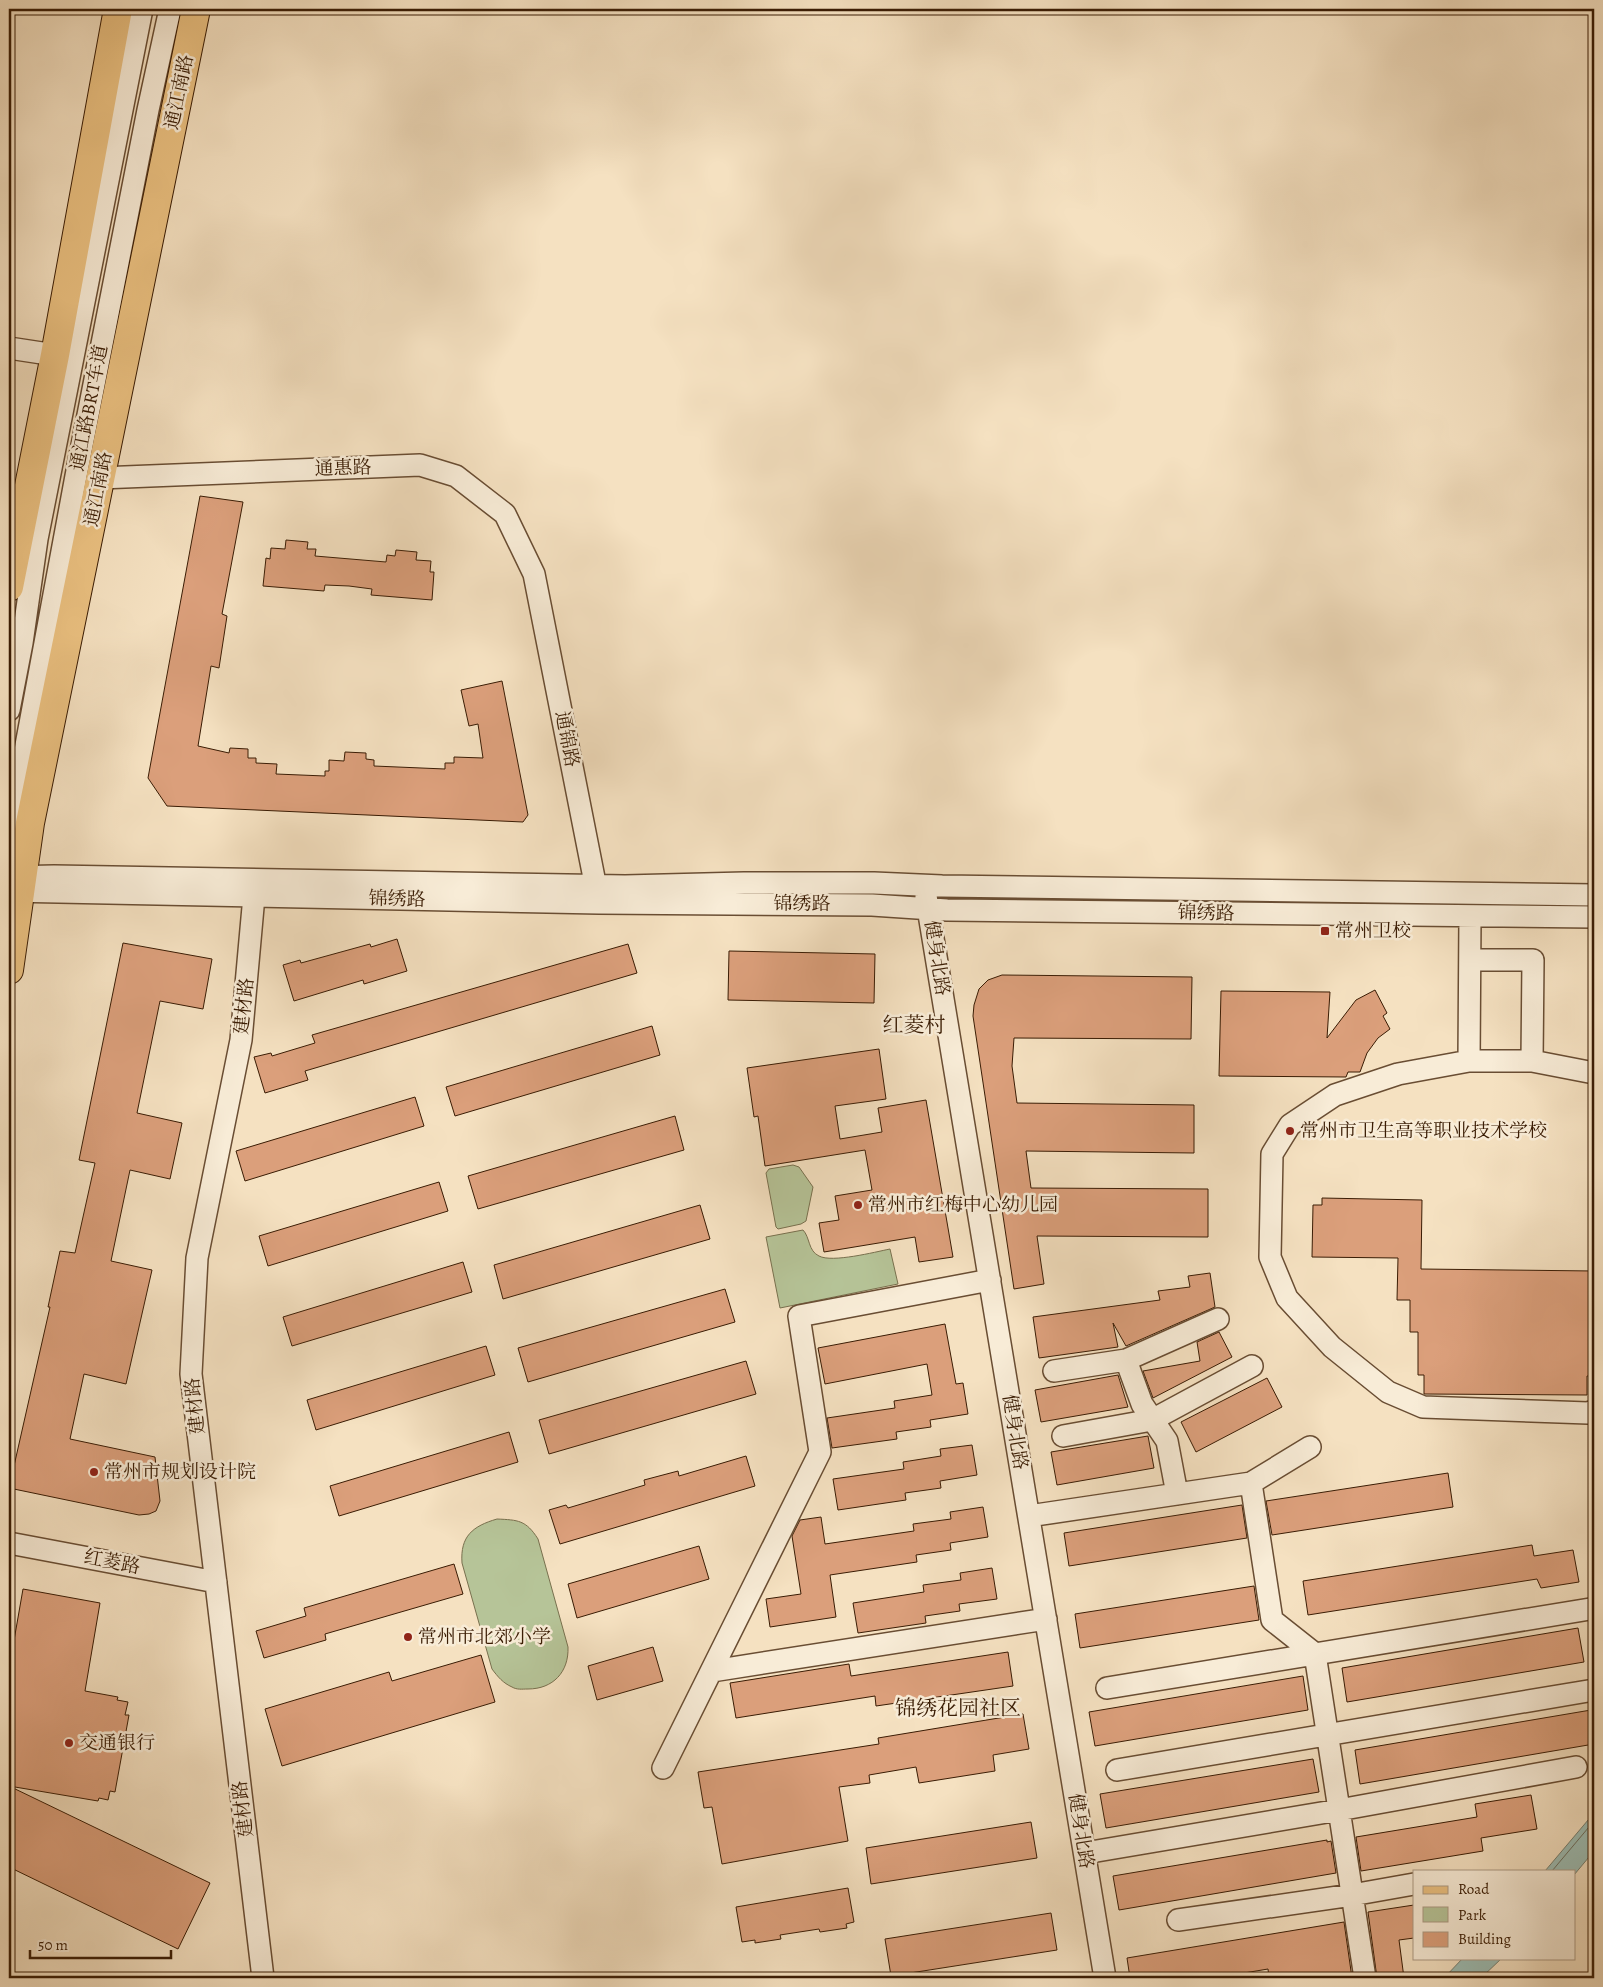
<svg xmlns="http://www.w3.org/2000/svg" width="1603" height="1987" font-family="Alegreya,'Noto Serif SC',serif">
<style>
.green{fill:#b6c498;stroke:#78704e}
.water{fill:#9cbdb4;stroke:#757d6e}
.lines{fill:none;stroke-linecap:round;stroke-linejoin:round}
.shore{stroke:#6b6c5c;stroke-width:1}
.building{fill:#db9f7b;stroke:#3a1c04}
.minor-casing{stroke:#694d33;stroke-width:24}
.major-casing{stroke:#3a1c04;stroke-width:30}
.minor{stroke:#f8ecd7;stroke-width:21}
.major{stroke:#eac080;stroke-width:28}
.poi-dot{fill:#8f2418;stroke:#f8ecd7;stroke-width:2}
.labels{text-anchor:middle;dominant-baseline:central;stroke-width:5;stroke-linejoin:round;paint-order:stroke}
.street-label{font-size:19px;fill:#3a1c04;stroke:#f8ecd7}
.poi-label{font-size:19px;fill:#3a1c04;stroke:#f8ecd7;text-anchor:start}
.quarter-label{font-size:21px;fill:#3a1c04;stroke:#f8ecd7}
</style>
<rect width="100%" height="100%" fill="#f5e1c1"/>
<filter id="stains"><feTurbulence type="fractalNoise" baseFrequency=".004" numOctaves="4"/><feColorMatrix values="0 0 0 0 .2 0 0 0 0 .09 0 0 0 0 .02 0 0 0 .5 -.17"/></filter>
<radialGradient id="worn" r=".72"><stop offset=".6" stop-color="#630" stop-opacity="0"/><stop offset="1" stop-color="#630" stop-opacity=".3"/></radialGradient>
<!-- green -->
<path class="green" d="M793 1165 799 1167 813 1187 806 1221 801 1224 778 1229 776 1227 766 1173 769 1169Z
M803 1230C810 1237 808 1251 819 1256 832 1263 875 1252 890 1249L898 1284 780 1308 766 1237Z
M497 1519C518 1520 526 1520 538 1539L568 1647C569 1672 553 1689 528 1689 522 1689 517 1690 512 1687 503 1683 498 1677 492 1669L462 1563C460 1536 473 1526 497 1519Z"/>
<!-- water -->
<path class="water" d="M1594 1813V1851L1574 1875V1871H1545Z
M1463 1958H1502L1481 1978H1444Z"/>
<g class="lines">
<!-- shore -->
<path class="shore" d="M1552 1871 1594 1821"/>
</g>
<!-- building -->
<path class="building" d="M200 496 243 502 222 614 227 616 219 668 211 666 198 746 229 753 230 748 248 749V758H256V763L277 764 276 774 325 776V771H329V760L344 761 345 752 366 753V759L374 760V766L445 769V763H454V757L483 758 478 724 469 726 461 690 502 681 528 815 523 822 167 806 148 778Z
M286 540 308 542 307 549H316L315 556 386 562 387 555 395 556 396 550 417 552 416 560 431 561 430 572H434L432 600 371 595 372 589 349 586 325 585 324 591 263 586 266 558 270 559 271 548 285 549Z
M397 939 407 971 364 984 363 980 294 1001 283 965 300 960 301 963 370 944 371 947Z
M123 943 212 959 203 1009 160 1001 137 1113 182 1123 170 1179 130 1170 111 1261 152 1270 126 1384 84 1374 70 1439 155 1457 160 1501 156 1511 149 1514 139 1515 9 1488 50 1307H48L60 1251 75 1253 95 1163 79 1160Z
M628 944 637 973 305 1071 308 1080 265 1093 254 1057 271 1053 272 1056 315 1043 312 1035Z
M729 951 875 954 874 1003 728 1000Z
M1002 975 1192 977 1191 1039 1014 1038 1012 1066 1017 1103 1194 1105V1153L1026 1151 1031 1188 1208 1189V1237L1037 1236 1044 1284 1014 1289 973 1016 974 1005 979 989 988 980Z
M1375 990 1387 1013 1383 1016 1390 1029 1378 1038 1367 1053 1360 1072H1348L1346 1077 1219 1076 1221 991 1330 992 1327 1038 1356 1000Z
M652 1026 660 1055 455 1116 446 1087Z
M879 1049 886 1099 835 1106 840 1139 882 1132 878 1108 926 1100 953 1257 919 1262 915 1237 824 1252 819 1223 839 1220 835 1196 872 1190 865 1150 765 1166 758 1116 754 1117 747 1068Z
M415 1097 424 1126 245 1181 236 1151Z
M675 1116 684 1150 478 1209 468 1176Z
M439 1182 448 1211 268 1266 259 1236Z
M1322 1198 1422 1200 1421 1269 1594 1271 1593 1376H1587V1395L1424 1394V1375H1418V1332H1410V1300H1397L1398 1258 1312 1257 1313 1205H1322Z
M700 1205 710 1239 503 1299 494 1265Z
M463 1262 472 1292 292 1346 283 1317Z
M1210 1273 1215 1307 1126 1346 1113 1323 1118 1347 1039 1358 1033 1317 1160 1300 1158 1291 1190 1287 1188 1276Z
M725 1289 735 1322 528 1382 518 1348Z
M945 1324 956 1384 963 1383 968 1414 930 1420 931 1427 896 1432 897 1439 832 1448 827 1418 895 1408 894 1401 932 1395 927 1364 825 1384 818 1348Z
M1219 1332 1232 1357 1153 1398 1143 1371 1200 1361 1197 1342Z
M486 1346 495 1375 316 1430 307 1400Z
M746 1361 756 1394 549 1454 539 1420Z
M1118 1375 1128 1407 1041 1422 1035 1390Z
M1267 1378 1282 1407 1196 1452 1181 1422Z
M509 1432 518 1462 339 1516 330 1486Z
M1148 1436 1154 1468 1057 1485 1051 1452Z
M972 1445 977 1475 940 1481 941 1488 905 1493 906 1500 838 1510 833 1479 904 1469 903 1462 941 1456 940 1449Z
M746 1456 755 1486 560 1544 549 1510 566 1505 568 1508 645 1485 644 1480 678 1471 679 1476Z
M1448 1473 1453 1507 1272 1535 1266 1501Z
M1242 1505 1247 1538 1069 1566 1064 1533Z
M983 1507 988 1537 950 1543 951 1550 916 1555 917 1562 830 1575 836 1617 770 1627 766 1599 801 1594 792 1536 800 1520 821 1517 825 1544 914 1531 913 1524 951 1519 950 1512Z
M1532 1545 1534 1556 1573 1550 1579 1582 1541 1588 1537 1579 1308 1615 1303 1581Z
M699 1546 709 1579 577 1618 568 1584Z
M454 1564 463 1594 325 1634 326 1640 264 1658 256 1631 306 1616 304 1608Z
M992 1568 997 1599 959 1604 960 1611 925 1616 926 1623 858 1633 853 1603 924 1592 923 1585 961 1580 960 1573Z
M1254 1586 1259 1620 1080 1648 1075 1614Z
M23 1589 100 1603 85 1691 118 1697 117 1700 128 1702 125 1715H129L115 1792 110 1791 108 1800 99 1798 98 1801 9 1786V1669Z
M1578 1628 1584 1662 1347 1702 1342 1668Z
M653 1647 663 1681 597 1700 588 1666Z
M1008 1652 1013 1686 876 1706 875 1696 736 1718 730 1683 849 1664 851 1676Z
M481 1655 495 1702 282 1766 265 1709 389 1672 392 1681Z
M1303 1676 1308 1710 1095 1746 1089 1712Z
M1591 1710 1594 1728V1744L1360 1784 1355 1750Z
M1023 1714 1029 1749 993 1755 995 1771 919 1783 916 1767 869 1775 870 1783 839 1787 848 1841 722 1864 712 1807 704 1808 698 1772 879 1744 878 1738Z
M1313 1759 1319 1792 1106 1828 1100 1794Z
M9 1786 210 1883 178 1949 9 1867Z
M1531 1795 1537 1829 1481 1838 1483 1851 1361 1871 1356 1837 1477 1817 1475 1804Z
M1031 1822 1037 1858 871 1884 866 1848Z
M1327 1840V1842L1331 1841 1336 1873 1119 1910 1113 1876Z
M848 1888 854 1922 846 1924 847 1928 820 1932 819 1929 780 1935 781 1939 755 1943V1940L742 1942 736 1907Z
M1414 1905V1938L1399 1940 1404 1978H1377L1368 1912Z
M1051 1913 1057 1950 891 1976 885 1939Z
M1344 1922 1352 1978H1269L1268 1969 1214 1978H1130L1127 1958Z"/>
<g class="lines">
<defs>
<path id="minor" d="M9 348 55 355
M100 478 420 465 456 476 505 514 534 574 598 898
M9 710 22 643 37 539 142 9
M9 837 76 476 148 110 170 9
M9 877 54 876 625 886 744 883H874L942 886 1594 895
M9 891 599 903 872 905 947 910 1594 917
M254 896 241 1040 197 1258 191 1374 263 1978
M926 896 1105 1978
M1470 960H1533L1532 1061H1469L1470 916
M1469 1061 1398 1074 1335 1095 1290 1125 1272 1154 1270 1257 1287 1298 1332 1347 1388 1392 1423 1407 1588 1413 1594 1411
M1532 1061 1594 1073
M1126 1360 1142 1404 1167 1441 1177 1494
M1054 1371 1126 1360 1218 1319
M1063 1436 1152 1420 1252 1366
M1251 1483 1272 1620 1315 1654 1365 1978
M1029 1516 1251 1483 1310 1447
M9 1543 216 1582
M712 1671 1046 1619
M1107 1688 1590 1609
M663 1768 820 1452 799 1316 990 1280
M1117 1770 1594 1690
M1085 1853 1339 1810 1576 1767
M1178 1920 1352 1895 1414 1884"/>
<path id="major" d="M9 587 55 355 118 9
M9 970 30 823 196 9"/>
</defs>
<!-- minor casing -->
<use href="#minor" class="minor-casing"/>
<!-- major casing -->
<use href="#major" class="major-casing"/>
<!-- minor -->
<use href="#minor" class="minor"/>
<!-- major -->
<use href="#major" class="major"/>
</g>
<!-- markers -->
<g class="poi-dot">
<rect x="1320" y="926" width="10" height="10" rx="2.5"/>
<circle cx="1290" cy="1131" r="5"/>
<circle cx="858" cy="1205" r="5"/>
<circle cx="94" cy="1472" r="5"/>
<circle cx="408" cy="1637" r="5"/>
<circle cx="69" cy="1743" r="5"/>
</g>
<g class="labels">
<!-- street labels -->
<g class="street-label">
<text transform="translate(179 92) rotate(-78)">通江南路</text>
<text transform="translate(89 408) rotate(-79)">通江路BRT车道</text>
<text transform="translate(343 468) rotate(-2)">通惠路</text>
<text transform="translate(98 489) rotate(-79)">通江南路</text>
<text transform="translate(567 739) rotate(79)">通锦路</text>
<text transform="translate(397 899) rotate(1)">锦绣路</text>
<text x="802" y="904">锦绣路</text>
<text transform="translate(1206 913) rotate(1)">锦绣路</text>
<text transform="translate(937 958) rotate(81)">健身北路</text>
<text transform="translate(244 1006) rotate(-84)">建材路</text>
<text transform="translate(195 1406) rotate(-96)">建材路</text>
<text transform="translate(1015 1432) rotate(81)">健身北路</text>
<text transform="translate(112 1562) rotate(11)">红菱路</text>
<text transform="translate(243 1809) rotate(-97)">建材路</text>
<text transform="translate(1081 1831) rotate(81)">健身北路</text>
</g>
<!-- poi labels -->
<g class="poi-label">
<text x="1335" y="931">常州卫校</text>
<text x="1300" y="1131">常州市卫生高等职业技术学校</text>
<text x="868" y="1205">常州市红梅中心幼儿园</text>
<text x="104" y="1472">常州市规划设计院</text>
<text x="418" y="1637">常州市北郊小学</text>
<text x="79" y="1743">交通银行</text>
</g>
<!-- quarter labels -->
<g class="quarter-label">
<text x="914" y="1025">红菱村</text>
<text x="958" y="1708">锦绣花园社区</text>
</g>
</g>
<!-- margin -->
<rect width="1603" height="1987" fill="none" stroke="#f5e1c1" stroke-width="30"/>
<rect x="10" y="10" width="1583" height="1967" fill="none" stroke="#3a1c04" stroke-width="2.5"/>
<rect x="15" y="15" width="1573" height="1957" fill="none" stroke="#3a1c04"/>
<!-- legend -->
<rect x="1413" y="1870" width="162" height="90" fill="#f8ecd7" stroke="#ac9983"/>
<rect x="1423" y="1886" width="25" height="8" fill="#eac080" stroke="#ac9983"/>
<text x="1458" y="1894" font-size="15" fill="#3a1c04">Road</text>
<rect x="1423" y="1907" width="25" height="15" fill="#b6c498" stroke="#ac9983"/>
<text x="1458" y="1920" font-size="15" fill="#3a1c04">Park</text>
<rect x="1423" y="1932" width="25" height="15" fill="#db9f7b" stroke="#ac9983"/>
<text x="1458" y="1944" font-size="15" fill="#3a1c04">Building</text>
<!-- scale -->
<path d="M30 1950v8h141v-8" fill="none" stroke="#3a1c04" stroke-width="2.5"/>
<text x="38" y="1950" font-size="15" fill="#3a1c04" stroke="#f8ecd7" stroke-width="4" paint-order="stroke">50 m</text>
<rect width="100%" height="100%" filter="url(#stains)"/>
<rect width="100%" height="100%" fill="url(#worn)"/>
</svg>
